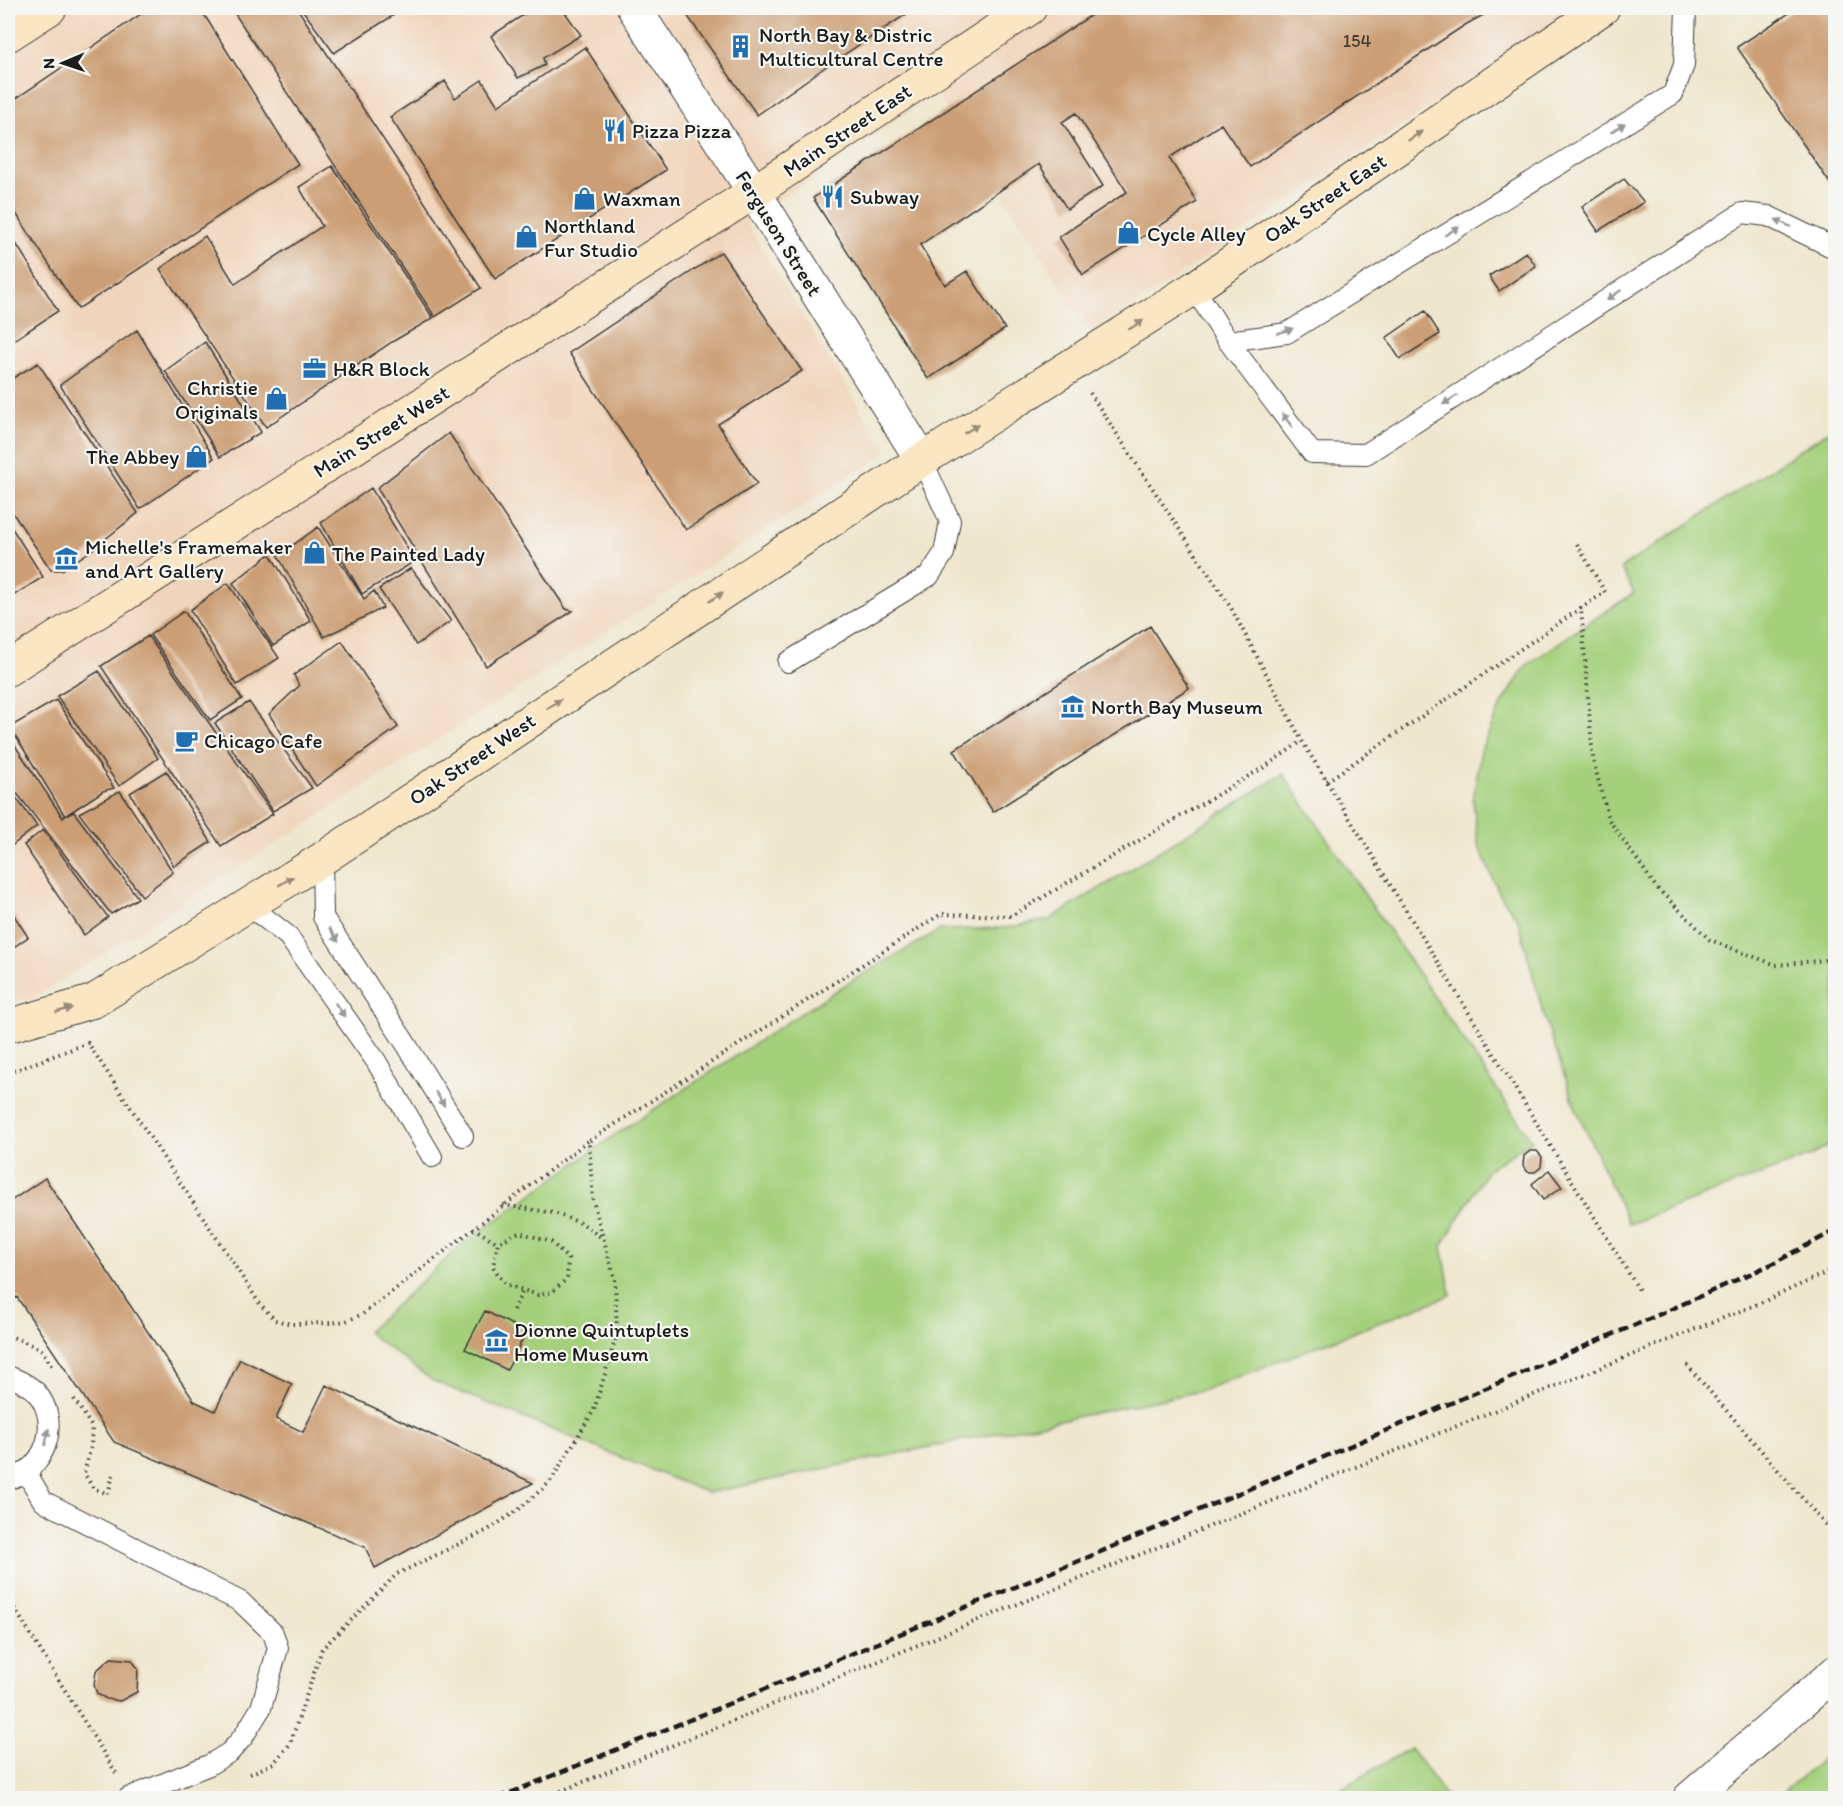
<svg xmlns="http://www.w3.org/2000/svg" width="1843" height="1806" font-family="Itim,sans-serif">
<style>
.built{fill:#f0d5bc}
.green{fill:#a4d07c;stroke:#60764c;stroke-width:1.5}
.building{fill:#cb9e75}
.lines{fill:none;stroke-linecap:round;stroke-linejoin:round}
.lane-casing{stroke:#3c3a37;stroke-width:22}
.street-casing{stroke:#3c3a37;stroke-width:35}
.secondary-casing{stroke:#3c3a37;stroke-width:35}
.path{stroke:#3c3a37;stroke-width:4;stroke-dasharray:1.5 4.5;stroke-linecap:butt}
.lane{stroke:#fff;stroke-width:20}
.street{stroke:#fff;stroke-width:33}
.secondary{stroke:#fbe6c3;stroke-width:33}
.rail{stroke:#1c1c1c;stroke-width:4.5;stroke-dasharray:9 4.5;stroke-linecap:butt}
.oneway{fill:#999}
.oneway2{fill:#978b78}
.labels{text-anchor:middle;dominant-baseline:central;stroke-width:4.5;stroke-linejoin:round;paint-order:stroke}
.number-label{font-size:18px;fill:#483c32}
.poi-label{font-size:21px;fill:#1c1c1c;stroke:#f6f6f2;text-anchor:start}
.street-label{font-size:21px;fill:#1c1c1c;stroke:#f6f6f2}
</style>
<rect width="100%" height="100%" fill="#f6f6f2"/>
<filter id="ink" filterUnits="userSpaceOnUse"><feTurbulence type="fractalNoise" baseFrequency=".0167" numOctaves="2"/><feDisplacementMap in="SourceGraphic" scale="12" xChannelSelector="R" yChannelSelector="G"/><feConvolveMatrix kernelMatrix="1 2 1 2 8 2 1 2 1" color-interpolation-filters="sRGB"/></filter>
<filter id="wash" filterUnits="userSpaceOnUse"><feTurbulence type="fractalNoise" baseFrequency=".008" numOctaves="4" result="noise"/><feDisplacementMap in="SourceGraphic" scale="24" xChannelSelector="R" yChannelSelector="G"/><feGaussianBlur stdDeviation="1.35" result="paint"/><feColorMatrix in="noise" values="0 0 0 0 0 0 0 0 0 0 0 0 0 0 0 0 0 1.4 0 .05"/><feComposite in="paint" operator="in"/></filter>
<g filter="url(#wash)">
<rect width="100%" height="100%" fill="#efe6ce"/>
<!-- built -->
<path class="built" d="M8 8H1578L1091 334 1000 190 936 93 746 223 887 452 33 999 8 1002Z"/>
<!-- green -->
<path class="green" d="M1835 427V1142L1811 1156 1629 1224 1576 1109 1544 1016 1518 919 1500 895 1478 844 1473 800 1481 750 1500 707 1526 666 1570 635 1634 593 1621 568Z
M1283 774 1532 1141 1488 1169 1442 1246 1451 1295 1201 1391 708 1493 433 1381 367 1332 460 1246 616 1134 843 986 940 930 1005 928 1049 920Z
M1835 1747V1798H1775L1814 1767Z
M1410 1748 1447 1798H1326Z"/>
<g id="blocks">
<!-- building -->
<path class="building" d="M150 8H200L298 164 78 309 8 201V104Z
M231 8H297L481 288 435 317Z
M301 8H405L334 53Z
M534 8H562L581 35 543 58 545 65 518 78 491 36Z
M682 8H916L831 63 757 115Z
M1102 8H1496L1465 25 1250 167 1221 124 1169 158 1197 202 1083 275 1059 237 1127 192 1076 113 1062 122 1103 186 1067 209 1039 164 920 245 945 285 967 271 1005 329 928 379 813 198Z
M1797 8H1827L1836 20V192L1737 47Z
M585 47 666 170 495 279 390 117 445 81 455 98 482 80 498 106Z
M332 166 433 318 392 342 266 427 160 269 205 236 235 284 322 226 299 187Z
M1624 179 1644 202 1598 231 1582 207Z
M12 237 58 311 8 344V241Z
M721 252 802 371 718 424 757 484 686 530 569 353Z
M1526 252 1536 266 1499 291 1489 276Z
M1425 311 1440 334 1400 359 1386 338Z
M137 330 214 458 140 509 60 385Z
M205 342 261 432 220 457 165 371Z
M38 363 138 513 89 552 62 570H51L8 506V381Z
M449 433 566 609 573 611 486 666 377 488Z
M371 488 415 561 362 594 321 523Z
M8 522 43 577 8 599Z
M318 527 364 599 374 591 383 608 324 637 278 556Z
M270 554 311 621 273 646 233 583Z
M411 568 451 621 416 645 379 589Z
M228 583 279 658 237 685 190 610Z
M184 611 242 699 210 720 150 635Z
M1150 626 1189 688 993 812 954 750Z
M148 636 273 814 221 846 101 666Z
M342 641 398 727 316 786 269 714 299 686 294 675Z
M99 671 158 758 119 786 57 696Z
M56 700 114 788 103 791 65 816 74 812 138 898 111 914 8 782V735L63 818 65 816 10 727Z
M249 702 312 788 273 811 215 723Z
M166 771 211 842 174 866 130 793Z
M8 787 37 826 10 847 8 843Z
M120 791 173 872 142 896 79 813Z
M43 830 108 917 84 935 24 845Z
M8 906 28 937 8 951Z
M1530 1151H1537L1542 1157 1541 1167 1535 1172H1528L1523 1166 1524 1156Z
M1549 1170 1562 1187 1543 1200 1532 1184Z
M45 1178 194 1401 215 1411 240 1359 292 1384 276 1419 303 1432 326 1385 533 1483 375 1568 365 1547 114 1442 17 1297 8 1304V1203Z
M485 1311 526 1332 507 1370 465 1349Z
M111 1658 132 1660 138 1669 137 1692 120 1701 107 1699 97 1694 94 1685 96 1671Z"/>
</g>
</g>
<g filter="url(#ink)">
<use href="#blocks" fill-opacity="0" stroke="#3c3a37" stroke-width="1.5"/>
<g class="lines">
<defs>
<path id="lane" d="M1194 288 1228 341 1312 453 1366 454 1742 213 1768 216 1836 249
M1228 341 1287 333 1673 94 1684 65 1686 8
M788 662 929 576 944 553 950 521 922 460
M322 859 323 917 406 1044 463 1136
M247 904 288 936 376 1061 432 1157
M8 1376C18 1380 28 1384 36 1392 62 1422 46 1471 8 1479
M26 1472 43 1501 241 1602 273 1633 278 1648 261 1708 243 1737 230 1752 209 1765 128 1798"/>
<path id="street" d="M634 8 754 192 922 460
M1690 1798 1836 1672"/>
<path id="secondary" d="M8 35 50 8
M8 669 754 192 1030 8
M8 1026 94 1001 322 859 922 460 1194 288 1603 8"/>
</defs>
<!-- lane casing -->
<use href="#lane" class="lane-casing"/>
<!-- street casing -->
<use href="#street" class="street-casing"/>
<!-- secondary casing -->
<use href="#secondary" class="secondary-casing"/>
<!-- path -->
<path class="path" d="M1090 393 1231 608 1302 741 1639 1290
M1577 544 1605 592 1581 608
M1327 781 1581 608 1593 760 1609 820 1656 887 1710 940 1776 965 1836 959
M8 1073 88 1043 260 1304 275 1320 291 1324 331 1323 346 1321 363 1314 588 1141
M503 1205 554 1213 583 1224 602 1238
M473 1228 498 1243 493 1267 505 1284 538 1295 552 1292 567 1279 568 1259 551 1242 519 1232 498 1243
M513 1310 523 1291
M8 1335 41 1349 53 1368
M1687 1365 1836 1537
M74 1399 92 1427 91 1446 84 1473 93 1488 108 1494 114 1471
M8 1598 116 1773
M250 1774 274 1763 290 1744 322 1649 397 1574 488 1530 518 1510 550 1482 594 1410 617 1334 615 1280 593 1201 589 1141 941 914 1011 916 1266 766 1302 741
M544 1798 1018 1604 1765 1301 1836 1268"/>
<!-- lane -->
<use href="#lane" class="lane"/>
<!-- street -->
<use href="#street" class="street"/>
<!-- secondary -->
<use href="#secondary" class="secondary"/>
<!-- rail -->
<path class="rail" d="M498 1798 1086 1558 1656 1316 1772 1264 1836 1230"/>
</g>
<!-- one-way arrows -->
<defs><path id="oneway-solid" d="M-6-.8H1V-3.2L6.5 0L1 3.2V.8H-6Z" transform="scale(1.5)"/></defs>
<g class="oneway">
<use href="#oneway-solid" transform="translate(1618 128) rotate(-32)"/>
<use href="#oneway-solid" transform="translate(1783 223) rotate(-154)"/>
<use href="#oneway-solid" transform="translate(1452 231) rotate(-32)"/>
<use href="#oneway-solid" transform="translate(1614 295) rotate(147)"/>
<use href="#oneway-solid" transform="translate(1285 331) rotate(-18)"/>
<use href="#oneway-solid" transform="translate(1450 400) rotate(147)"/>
<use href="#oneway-solid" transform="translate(1287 420) rotate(-127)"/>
<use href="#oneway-solid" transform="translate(334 935) rotate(57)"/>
<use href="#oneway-solid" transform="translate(340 1010) rotate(55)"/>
<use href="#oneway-solid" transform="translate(440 1099) rotate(58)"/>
<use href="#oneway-solid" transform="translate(47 1437) rotate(-78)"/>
</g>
<g class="oneway2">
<use href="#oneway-solid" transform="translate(1415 136) rotate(-34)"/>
<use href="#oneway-solid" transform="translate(1136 325) rotate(-32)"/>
<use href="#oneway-solid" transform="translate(971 429) rotate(-32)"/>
<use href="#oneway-solid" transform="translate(716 597) rotate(-34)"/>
<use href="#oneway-solid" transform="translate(554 704) rotate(-34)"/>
<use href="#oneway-solid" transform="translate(286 881) rotate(-31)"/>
<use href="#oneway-solid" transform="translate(64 1010) rotate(-16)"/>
</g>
</g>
<!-- icons -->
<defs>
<symbol id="building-bare" viewBox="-9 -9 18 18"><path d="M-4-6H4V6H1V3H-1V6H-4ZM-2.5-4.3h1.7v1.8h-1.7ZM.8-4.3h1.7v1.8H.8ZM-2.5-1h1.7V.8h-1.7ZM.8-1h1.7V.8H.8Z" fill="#1f6fb2" stroke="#f6f6f2" stroke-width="2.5" paint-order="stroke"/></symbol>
<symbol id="restaurant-bare" viewBox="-9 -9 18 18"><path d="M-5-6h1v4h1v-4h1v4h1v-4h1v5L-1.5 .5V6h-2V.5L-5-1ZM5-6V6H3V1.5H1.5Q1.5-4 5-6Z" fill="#1f6fb2" stroke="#f6f6f2" stroke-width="2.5" paint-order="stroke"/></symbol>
<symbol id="shop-bare" viewBox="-9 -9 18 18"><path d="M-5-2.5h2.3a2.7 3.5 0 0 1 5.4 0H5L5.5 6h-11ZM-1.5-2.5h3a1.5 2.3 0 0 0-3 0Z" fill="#1f6fb2" stroke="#f6f6f2" stroke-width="2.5" paint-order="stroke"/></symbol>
<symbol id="office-bare" viewBox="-9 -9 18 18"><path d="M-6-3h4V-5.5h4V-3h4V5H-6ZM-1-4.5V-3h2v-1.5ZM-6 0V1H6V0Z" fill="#1f6fb2" stroke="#f6f6f2" stroke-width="2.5" paint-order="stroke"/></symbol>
<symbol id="museum-bare" viewBox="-9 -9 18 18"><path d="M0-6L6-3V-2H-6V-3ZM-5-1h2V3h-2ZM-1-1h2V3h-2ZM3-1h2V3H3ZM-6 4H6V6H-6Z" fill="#1f6fb2" stroke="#f6f6f2" stroke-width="2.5" paint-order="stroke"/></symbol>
<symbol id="cafe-bare" viewBox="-9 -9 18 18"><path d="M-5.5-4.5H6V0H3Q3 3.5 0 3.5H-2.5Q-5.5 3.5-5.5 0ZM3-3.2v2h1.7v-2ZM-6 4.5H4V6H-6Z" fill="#1f6fb2" stroke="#f6f6f2" stroke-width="2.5" paint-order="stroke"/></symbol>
</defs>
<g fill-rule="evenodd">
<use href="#building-bare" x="724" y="30" width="33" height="33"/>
<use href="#restaurant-bare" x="598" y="114" width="33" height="33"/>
<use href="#restaurant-bare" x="816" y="180" width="33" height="33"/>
<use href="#shop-bare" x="568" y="182" width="33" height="33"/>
<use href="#shop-bare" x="1112" y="216" width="33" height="33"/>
<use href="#shop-bare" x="510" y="220" width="33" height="33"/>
<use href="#office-bare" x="298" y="352" width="33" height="33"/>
<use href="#shop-bare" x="260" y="382" width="33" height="33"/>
<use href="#shop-bare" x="180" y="440" width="33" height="33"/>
<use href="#shop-bare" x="298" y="536" width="33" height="33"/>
<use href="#museum-bare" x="50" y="542" width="33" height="33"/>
<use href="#museum-bare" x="1056" y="690" width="33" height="33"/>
<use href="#cafe-bare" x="170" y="724" width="33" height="33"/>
<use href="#museum-bare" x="480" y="1324" width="33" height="33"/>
</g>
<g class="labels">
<!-- number labels -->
<g class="number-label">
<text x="1357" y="41">154</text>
</g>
<!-- poi labels -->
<g class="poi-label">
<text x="759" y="34">North Bay &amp; Distric<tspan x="759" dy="24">Multicultural Centre</tspan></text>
<text x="632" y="130">Pizza Pizza</text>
<text x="850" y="196">Subway</text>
<text x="603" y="198">Waxman</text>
<text x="544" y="225">Northland<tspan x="544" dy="24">Fur Studio</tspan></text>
<text x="1147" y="233">Cycle Alley</text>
<text x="333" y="368">H&amp;R Block</text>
<text x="258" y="387" text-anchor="end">Christie<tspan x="258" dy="24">Originals</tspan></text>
<text x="179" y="456" text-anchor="end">The Abbey</text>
<text x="85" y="546">Michelle's Framemaker<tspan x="85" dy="24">and Art Gallery</tspan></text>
<text x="332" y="553">The Painted Lady</text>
<text x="1091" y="706">North Bay Museum</text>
<text x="204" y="740">Chicago Cafe</text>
<text x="514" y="1329">Dionne Quintuplets<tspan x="514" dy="24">Home Museum</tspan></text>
</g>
<!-- street labels -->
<g class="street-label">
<text transform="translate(847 130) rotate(-34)">Main Street East</text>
<text transform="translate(1325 198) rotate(-34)">Oak Street East</text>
<text transform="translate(779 233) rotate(58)">Ferguson Street</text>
<text transform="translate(381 431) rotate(-32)">Main Street West</text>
<text transform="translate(472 759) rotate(-34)">Oak Street West</text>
</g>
</g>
<!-- margin -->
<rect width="1843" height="1806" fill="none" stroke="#f6f6f2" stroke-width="30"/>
<!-- north arrow -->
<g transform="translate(63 63) rotate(268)" stroke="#f6f6f2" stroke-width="4.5" paint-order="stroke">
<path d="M0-4.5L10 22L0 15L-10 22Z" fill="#1c1c1c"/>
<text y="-9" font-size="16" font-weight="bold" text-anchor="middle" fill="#1c1c1c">N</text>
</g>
</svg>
